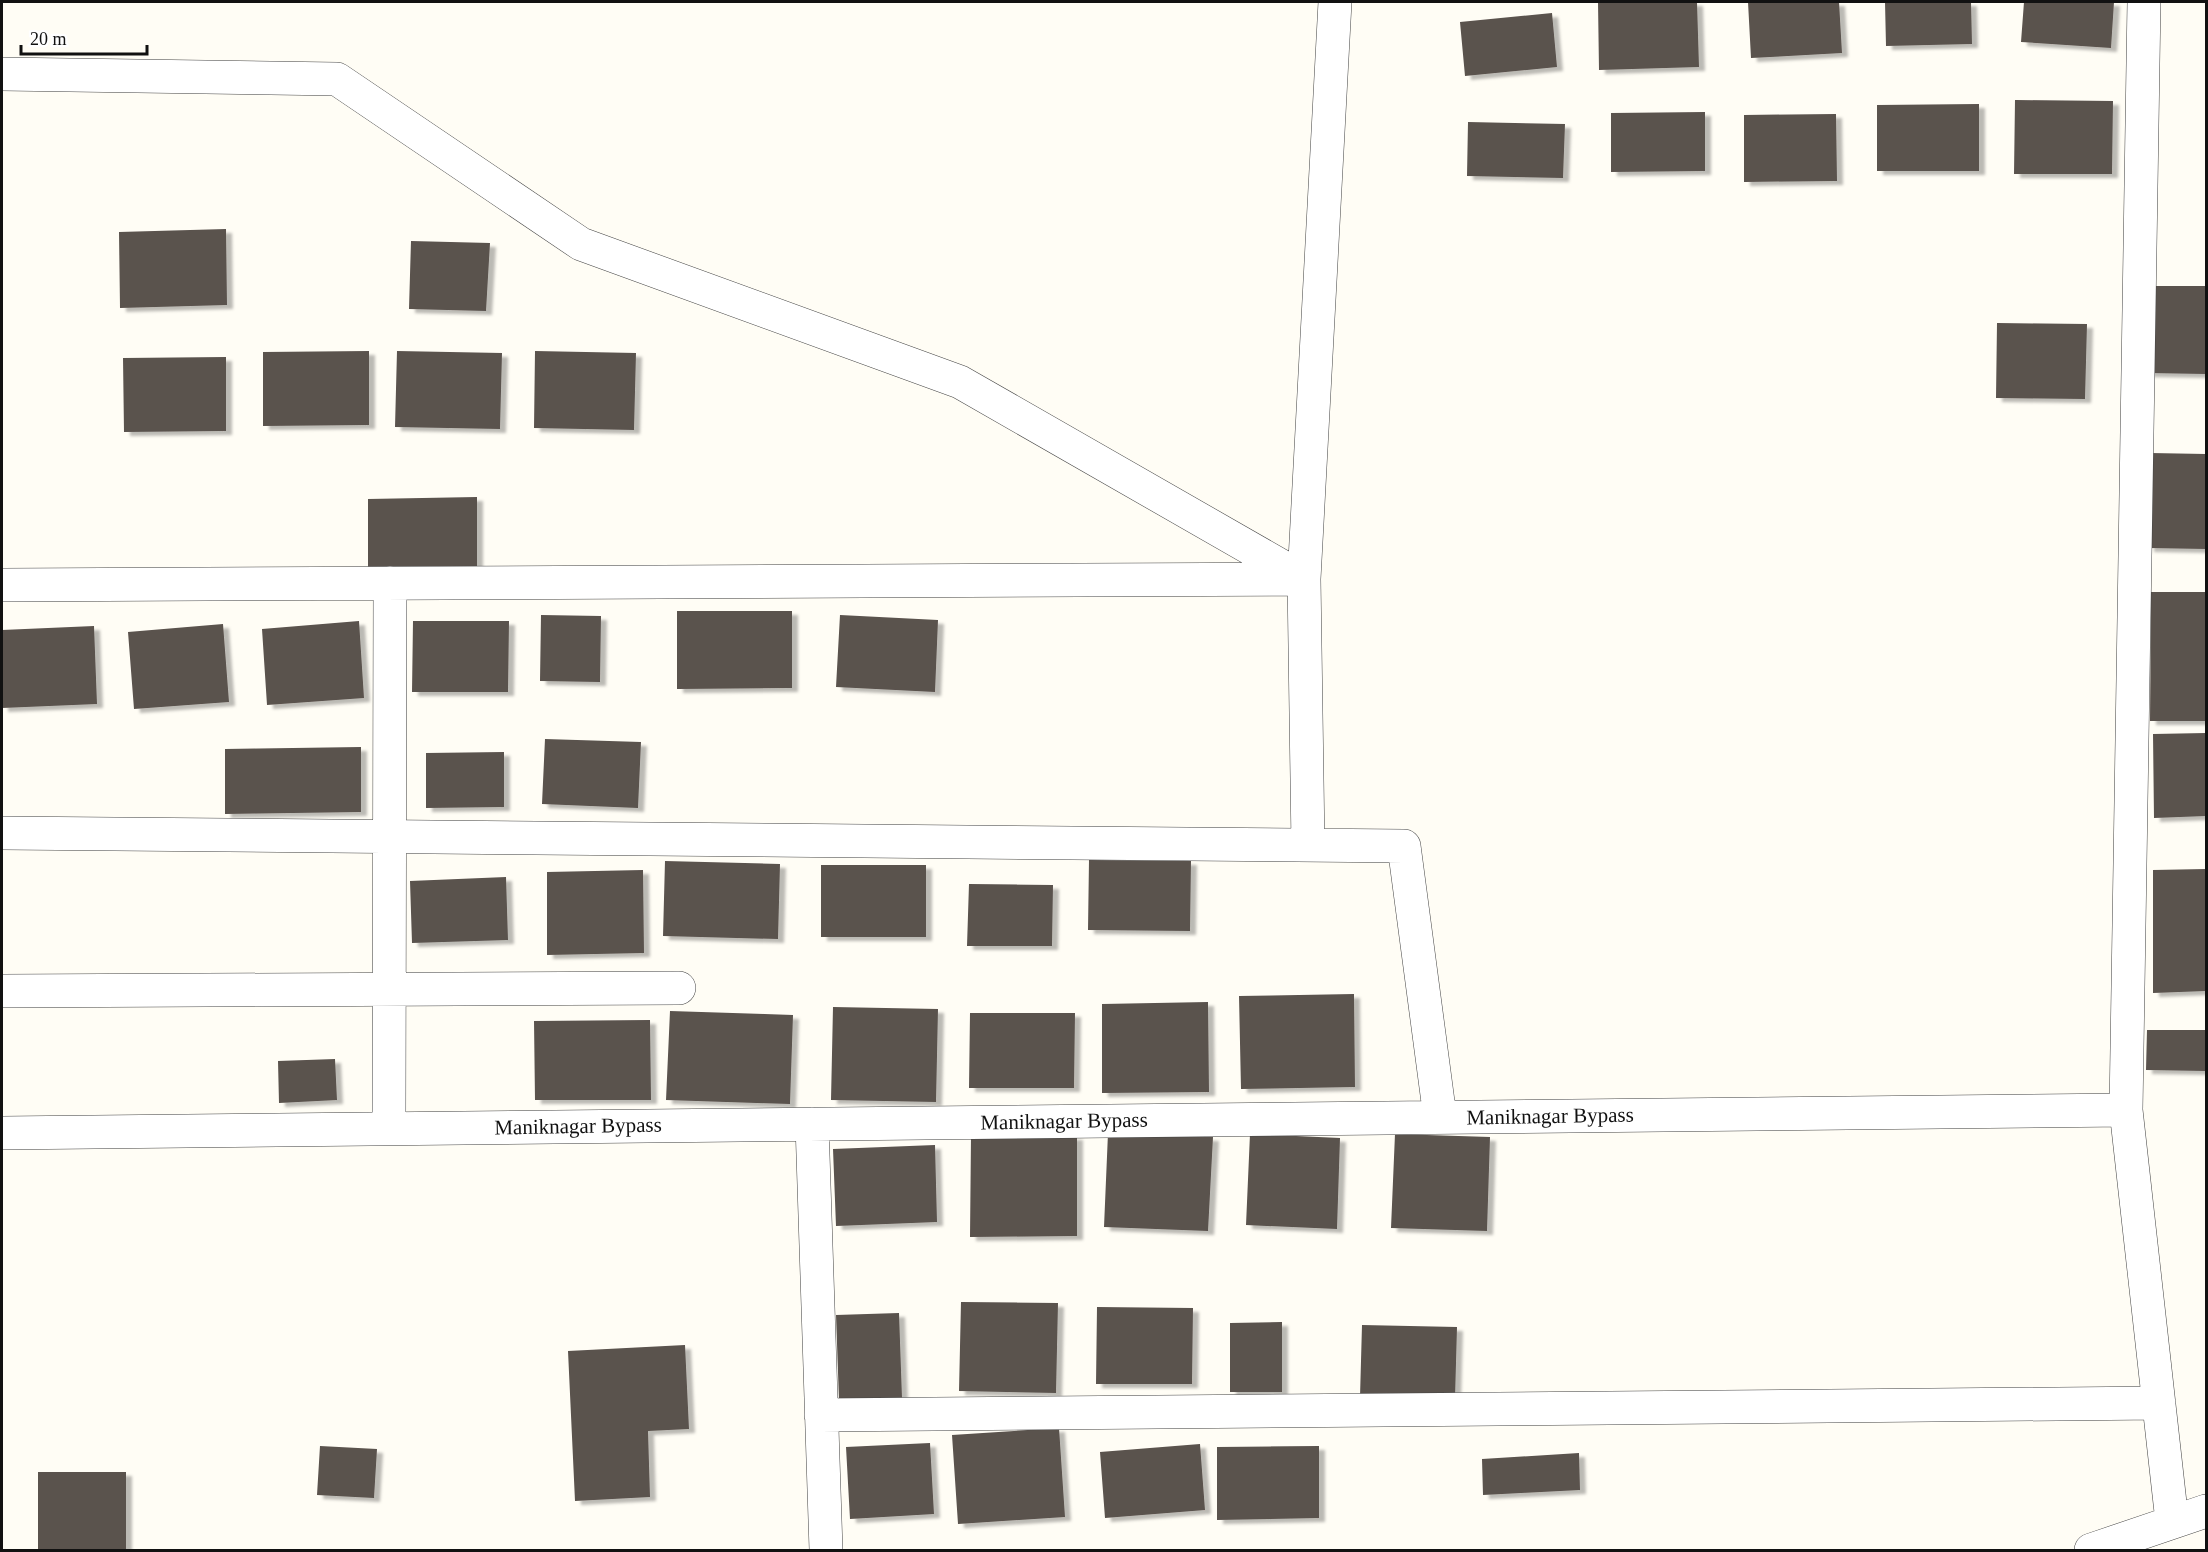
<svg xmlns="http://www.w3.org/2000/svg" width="2208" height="1552" font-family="Georgia,serif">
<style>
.building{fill:#5a524d;filter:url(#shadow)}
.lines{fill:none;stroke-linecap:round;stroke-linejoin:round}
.minor-casing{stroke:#444;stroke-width:34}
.minor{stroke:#fff;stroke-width:33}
.labels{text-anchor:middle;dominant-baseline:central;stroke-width:6;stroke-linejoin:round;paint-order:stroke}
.street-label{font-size:21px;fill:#111;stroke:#fff}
</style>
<defs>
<filter id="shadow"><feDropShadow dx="6" dy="4" stdDeviation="1.5" flood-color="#0004"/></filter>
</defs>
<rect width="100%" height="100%" fill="#fffdf5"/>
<!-- building -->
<path class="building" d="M1598 2H1697L1699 67 1599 70Z
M1748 2H1839L1842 53 1751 58Z
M1885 2H1971L1972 44 1886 46Z
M2024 2H2114L2111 48 2021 42Z
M1552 13 1557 67 1465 76 1460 22Z
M2015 100 2113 101 2112 174H2014Z
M1979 104V171H1877V105Z
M1705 112V171L1611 172V113Z
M1836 114 1837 181 1744 182V115Z
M1468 122 1565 124 1563 178 1467 176Z
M226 229 227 305 120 308 119 232Z
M411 241 490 243 486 311 409 309Z
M2148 286H2206V374L2146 373Z
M1997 323 2087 324 2085 399 1996 398Z
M369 351V425L263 426V352Z
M397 351 502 353 500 429 395 427Z
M535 351 636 353 634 430 534 428Z
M226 357V431L124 432 123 358Z
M2150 453 2206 454V549L2148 548Z
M477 497V566L368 567V499Z
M2151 592H2206V721H2150Z
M677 611H792V688L677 689Z
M541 615 601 616 600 682 540 681Z
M840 615 938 620 935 692 836 687Z
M359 621 364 698 267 705 262 629Z
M413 621H509L508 692H412Z
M223 624 229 702 134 709 128 632Z
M94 626 97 704 2 708V630Z
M2206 733V816L2154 818 2153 734Z
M545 739 641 742 638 808 542 804Z
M361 747V812L225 814V749Z
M504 752V807L426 808V753Z
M1089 860 1191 861 1190 931 1088 930Z
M665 861 780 864 778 939 663 936Z
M821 865H926V937H821Z
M2206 869V991L2153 993V870Z
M643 870 644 953 547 955V872Z
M506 877 508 940 412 943 410 881Z
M969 884 1053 885 1052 946H967Z
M1354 994 1355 1087 1241 1089 1239 996Z
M1208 1002 1209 1092 1102 1093V1004Z
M833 1007 938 1009 936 1102 831 1100Z
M670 1011 793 1015 790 1104 666 1100Z
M970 1013H1075L1074 1088H969Z
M650 1020 651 1100H535L534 1021Z
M2147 1030H2206V1071L2146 1070Z
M335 1059 337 1100 279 1103 278 1061Z
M1108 1133 1213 1137 1208 1231 1104 1227Z
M1250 1134 1340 1138 1337 1229 1246 1225Z
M1395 1134 1490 1137 1487 1231 1391 1228Z
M971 1136H1077V1236L970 1237Z
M935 1145 937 1222 836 1226 833 1149Z
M961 1302 1058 1303 1056 1393 959 1391Z
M1097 1307 1193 1308 1192 1384H1096Z
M899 1313 902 1398 839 1401 836 1315Z
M1282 1322V1392H1230V1323Z
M1362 1325 1457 1327 1455 1399 1360 1397Z
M685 1345 689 1429 648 1431 650 1497 575 1501 568 1351Z
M1059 1428 1065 1517 958 1524 952 1435Z
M930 1443 934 1514 850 1519 846 1447Z
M1200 1444 1205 1510 1105 1518 1100 1452Z
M320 1446 377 1449 374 1498 317 1495Z
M1319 1446V1518L1217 1520V1447Z
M1579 1453 1580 1490 1483 1495 1482 1459Z
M38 1472H126V1550H38Z"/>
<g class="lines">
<defs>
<path id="minor" d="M2144 2 2126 1110 2172 1521
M2 74 337 79 581 244 960 382 1304 579
M2 585 1303 579
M2 833 1404 846 1440 1117
M1308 845 1304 579 1335 2
M2 991 679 988
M812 1124 826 1550
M389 1128 390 583
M2 1133 2126 1110
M821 1415 2159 1403
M2091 1550 2206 1511"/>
</defs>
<!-- minor casing -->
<use href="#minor" class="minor-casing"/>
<!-- minor -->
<use href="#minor" class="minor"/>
</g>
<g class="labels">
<!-- street labels -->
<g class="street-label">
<text transform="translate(1550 1116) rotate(-1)">Maniknagar Bypass</text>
<text transform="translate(1064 1121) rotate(-1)">Maniknagar Bypass</text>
<text transform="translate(578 1126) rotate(-1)">Maniknagar Bypass</text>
</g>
</g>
<!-- border -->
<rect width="2208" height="1552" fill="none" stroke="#111111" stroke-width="6"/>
<!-- scale -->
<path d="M21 45v9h126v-9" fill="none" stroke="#111111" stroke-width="3"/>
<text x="30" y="45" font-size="18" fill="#111111" stroke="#ffffff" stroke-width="4.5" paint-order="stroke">20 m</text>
</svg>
